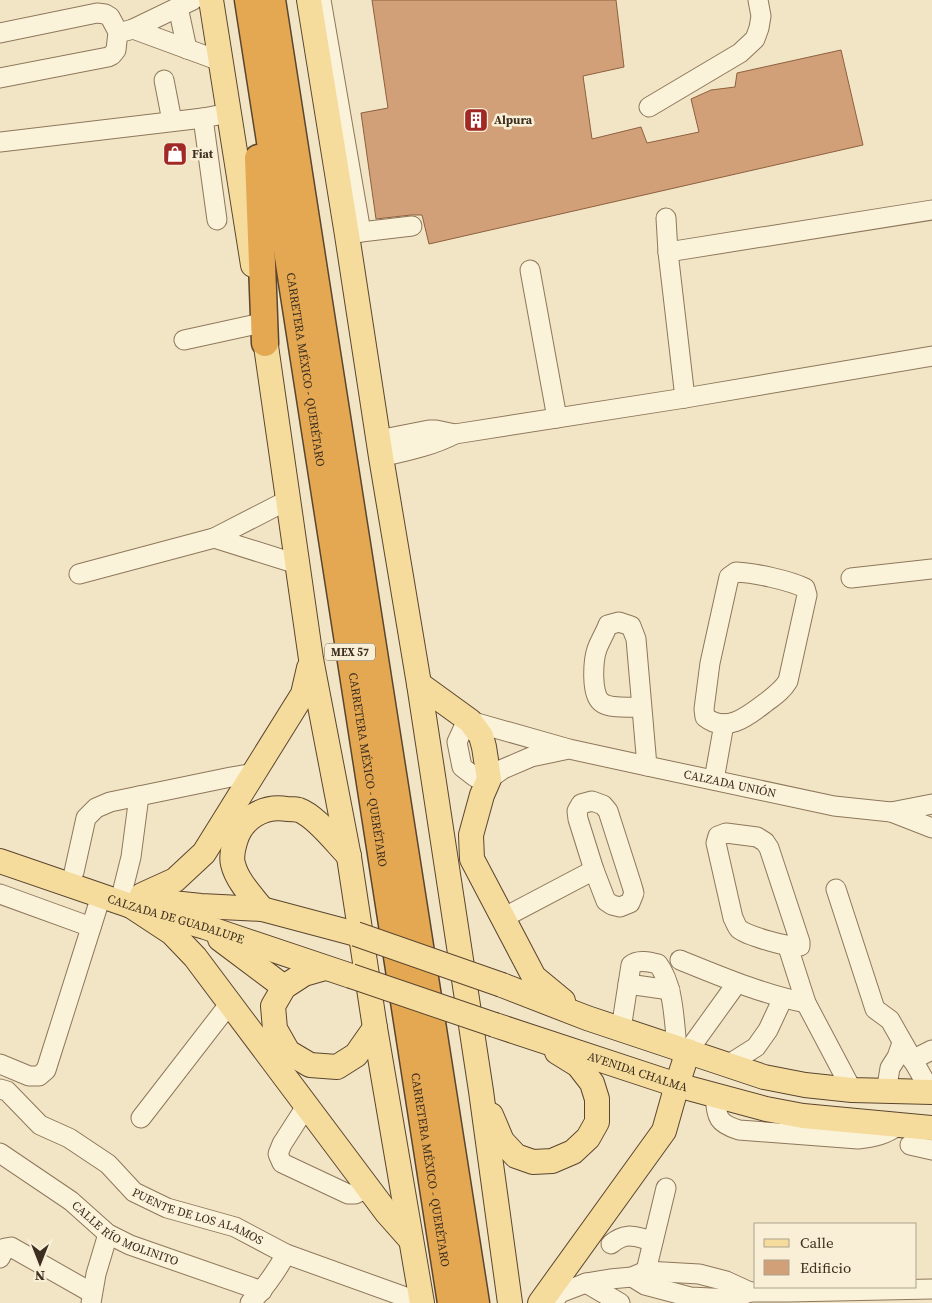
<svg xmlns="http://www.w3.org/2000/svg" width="932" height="1303" font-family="'Source Serif 4',serif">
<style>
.building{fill:#d1a079;stroke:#8e603e}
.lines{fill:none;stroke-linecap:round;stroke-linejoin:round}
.minor-casing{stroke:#8e775a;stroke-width:21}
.major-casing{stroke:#5b452e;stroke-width:26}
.highway-casing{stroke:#5b452e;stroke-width:29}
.minor{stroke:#fbf2da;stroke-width:19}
.major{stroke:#f5dc9c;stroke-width:24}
.highway{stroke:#e4a852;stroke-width:26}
.major-bridge-casing{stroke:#5b452e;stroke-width:26;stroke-linecap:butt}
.major-bridge{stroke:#f5dc9c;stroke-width:24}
.labels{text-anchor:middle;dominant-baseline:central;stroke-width:5;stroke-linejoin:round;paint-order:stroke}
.shield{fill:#f8efd6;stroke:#756856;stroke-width:1}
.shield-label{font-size:11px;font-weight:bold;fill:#3d2e1f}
.poi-label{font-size:12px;font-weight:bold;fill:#3d2e1f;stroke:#f8efd6;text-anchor:start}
.street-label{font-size:12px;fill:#3d2e1f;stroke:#f8efd6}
</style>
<rect width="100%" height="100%" fill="#f1e5c6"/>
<!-- building -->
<path class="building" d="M372 0H616L624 67 583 76 592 139 641 127 647 143 699 132 691 99 711 90 735 87 737 73 841 50 863 145 429 244 422 215H411L376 219 361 113 388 108Z"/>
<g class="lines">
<defs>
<g id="minor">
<path d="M321 0 361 232 347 235"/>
<path d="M178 7 187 49"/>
<path d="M133 29 220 61"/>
<path d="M126 31 133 29 193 0"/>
<path d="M0 33 97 13 105 14 110 17 118 32 116 50 112 55 108 57 0 78"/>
<path d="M164 80 172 121"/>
<path d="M649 107 740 53 755 39 759 28 761 16 758 0"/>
<path d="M203 118 217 220"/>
<path d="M0 142 203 118 229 113"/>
<path d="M666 218 668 252 685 398"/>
<path d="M361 232 412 226"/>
<path d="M668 252 932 210"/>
<path d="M530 270 557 418"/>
<path d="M184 340 262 323"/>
<path d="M378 440 429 430H436L455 434 685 398 932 356"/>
<path d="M381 457C407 451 432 446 455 434"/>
<path d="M214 538 297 564"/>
<path d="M736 572C755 573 788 580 805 588L807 595 788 681C782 691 774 696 765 703 748 716 726 734 705 717L704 709 710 663 729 577Z"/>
<path d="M79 574 214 538 288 500"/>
<path d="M851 578 932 569"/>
<path d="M642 707C631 707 609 709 601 702 591 694 593 661 597 649 600 641 605 633 608 625L619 622 631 626 636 639 647 766"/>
<path id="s1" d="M569 749 531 757 503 769 489 779 475 777 462 767 457 742 463 729 470 721 569 749 647 766 834 806 891 812 932 828"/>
<path d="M714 780 724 724"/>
<path d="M592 801 603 805 608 811 632 886 634 893 630 903 620 907 612 905 606 901 594 870 578 819 577 811 581 804Z"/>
<path d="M891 812 932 804"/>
<path d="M726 833 757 837 765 842 769 848 800 942V946C791 949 746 935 739 929 736 926 735 921 733 918L716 843 718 836Z"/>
<path d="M74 872 86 818 96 808 110 802 231 777 254 773"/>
<path d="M123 889 131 857 139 796"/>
<path d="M836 889 875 1009 890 1020 931 1092"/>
<path d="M0 894 91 927"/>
<path d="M503 918 594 870"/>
<path d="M788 947 806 1003 852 1090"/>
<path d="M680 960C722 977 762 994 806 1003"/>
<path d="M628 984 670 990"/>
<path d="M621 1029 631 965C638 959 650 962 658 964 674 985 674 1022 677 1047"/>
<path d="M688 1051 737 983"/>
<path d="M912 1060 932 1050"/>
<path d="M0 1064 29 1076H39L46 1070 101 896"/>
<path d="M726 1066 756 1047 768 1030 783 998"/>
<path id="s2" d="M0 1089 7 1091 40 1125 69 1138 108 1164 134 1192 167 1208 235 1227 286 1254 422 1303"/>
<path d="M886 1092 890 1068 897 1057 902 1043"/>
<path d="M715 1095C717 1118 717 1123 739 1130L858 1139C875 1137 885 1135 899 1125"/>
<path d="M307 1105 282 1144 278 1154 282 1163 348 1194H355L361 1191 365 1182"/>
<path d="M141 1118 230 1003"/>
<path d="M910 1145 932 1150"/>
<path id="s3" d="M0 1153 71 1201 108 1234 130 1245 262 1291"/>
<path d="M611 1244C627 1231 635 1237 653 1241"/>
<path d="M0 1258 5 1248 11 1247 92 1293"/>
<path d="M632 1277 645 1285 690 1297 732 1299 750 1292H789L932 1289"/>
<path d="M586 1283 620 1303"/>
<path d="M645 1284 646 1271 666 1188"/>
<path d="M91 1303 96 1274 108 1234"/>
<path d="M250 1303C265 1288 276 1272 286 1254"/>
<path d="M552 1303 560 1293 586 1283 610 1279 632 1277 646 1271 699 1274 726 1281 750 1292"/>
</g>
<g id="major">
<path d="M211 0 253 265"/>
<path d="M309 0 347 235 381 457 419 684 481 1091 510 1303"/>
<path d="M263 325 311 659 349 857 375 1028 422 1303"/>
<path d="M419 684 470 721 481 736 484 747 489 779 482 795 471 835 472 859 534 977 563 1001"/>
<path id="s4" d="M0 861 131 906 205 927 351 976"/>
<path d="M142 895 175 880 204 853 303 694 309 668"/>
<path d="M154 899 172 903 201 906 262 909 356 934"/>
<path d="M131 906 172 933 195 957 387 1213 410 1239"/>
<path d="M262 909C252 896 237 881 233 864 231 857 233 849 235 842 241 819 263 805 287 809 291 809 295 809 299 810 316 816 336 843 349 856"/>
<path d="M220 939 284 987"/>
<path d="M325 968 304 974 284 987 273 1006 275 1029 288 1052 310 1065 337 1067 356 1055 375 1028"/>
<path d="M502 985 587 1018 764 1077 805 1085 852 1090 932 1092"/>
<path id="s5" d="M495 1025 677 1085 766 1109 803 1116 932 1128"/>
<path d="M491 1115 502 1141 516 1156 533 1162 552 1161 573 1152 588 1138 597 1122V1099L592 1083 578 1065 557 1052"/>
<path d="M540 1303 664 1131 677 1085 688 1051"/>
</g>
<g id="highway">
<path id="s6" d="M248 0 451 1303"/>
<path d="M272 0 318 296 476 1303"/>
<path d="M258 158 265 343"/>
</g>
</defs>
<!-- minor casing -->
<use href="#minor" class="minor-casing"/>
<!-- major casing -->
<use href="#major" class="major-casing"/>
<!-- highway casing -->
<use href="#highway" class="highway-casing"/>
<!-- minor -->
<use href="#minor" class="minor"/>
<!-- major -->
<use href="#major" class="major"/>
<!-- highway -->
<use href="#highway" class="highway"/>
<defs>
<path id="major-bridge" d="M356 934 502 985
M351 976 495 1025"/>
</defs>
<!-- major-bridge casing -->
<use href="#major-bridge" class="major-bridge-casing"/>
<!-- major-bridge -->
<use href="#major-bridge" class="major-bridge"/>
</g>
<!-- icons -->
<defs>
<symbol id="building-square" viewBox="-11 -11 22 22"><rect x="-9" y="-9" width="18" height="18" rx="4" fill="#a02926" stroke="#f8efd6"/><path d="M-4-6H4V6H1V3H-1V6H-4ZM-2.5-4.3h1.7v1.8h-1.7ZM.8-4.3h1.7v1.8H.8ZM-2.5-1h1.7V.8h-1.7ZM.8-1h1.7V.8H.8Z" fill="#fff"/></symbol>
<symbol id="shop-square" viewBox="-11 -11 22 22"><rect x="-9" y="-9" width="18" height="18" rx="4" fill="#a02926" stroke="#f8efd6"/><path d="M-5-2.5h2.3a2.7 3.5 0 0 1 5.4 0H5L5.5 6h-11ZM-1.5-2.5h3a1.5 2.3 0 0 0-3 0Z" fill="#fff"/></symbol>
</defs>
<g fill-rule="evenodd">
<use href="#building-square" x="462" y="106" width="28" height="28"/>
<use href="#shop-square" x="161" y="140" width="28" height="28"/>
</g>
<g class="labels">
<!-- shield labels -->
<rect class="shield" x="325" y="643.5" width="50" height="17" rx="4"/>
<g class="shield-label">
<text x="350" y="652">MEX 57</text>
</g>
<!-- poi labels -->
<g class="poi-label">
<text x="494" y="120">Alpura</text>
<text x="192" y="154">Fiat</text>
</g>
<!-- street labels -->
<g class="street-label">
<text stroke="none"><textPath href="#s6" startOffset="374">CARRETERA MÉXICO - QUERÉTARO</textPath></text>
<text stroke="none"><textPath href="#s6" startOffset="779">CARRETERA MÉXICO - QUERÉTARO</textPath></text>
<text stroke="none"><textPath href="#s1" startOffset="435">CALZADA UNIÓN</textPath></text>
<text stroke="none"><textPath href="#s4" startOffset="185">CALZADA DE GUADALUPE</textPath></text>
<text stroke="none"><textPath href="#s5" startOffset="150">AVENIDA CHALMA</textPath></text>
<text stroke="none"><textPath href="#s6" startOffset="1184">CARRETERA MÉXICO - QUERÉTARO</textPath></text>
<text stroke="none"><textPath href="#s2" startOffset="240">PUENTE DE LOS ALAMOS</textPath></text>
<text stroke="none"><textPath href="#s3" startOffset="150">CALLE RÍO MOLINITO</textPath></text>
</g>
</g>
<!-- legend -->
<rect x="754" y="1223" width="162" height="65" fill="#f8efd6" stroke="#ada28d"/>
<rect x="764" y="1239" width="25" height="8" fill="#f5dc9c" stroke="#ada28d"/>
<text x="800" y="1248" font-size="15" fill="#3d2e1f">Calle</text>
<rect x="764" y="1260" width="25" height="15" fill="#d1a079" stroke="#ada28d"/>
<text x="800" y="1273" font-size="15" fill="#3d2e1f">Edificio</text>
<!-- north arrow -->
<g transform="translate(40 1263) rotate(180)" stroke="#f8efd6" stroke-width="4" paint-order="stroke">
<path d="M0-4L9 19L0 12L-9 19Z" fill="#3d2e1f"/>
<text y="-8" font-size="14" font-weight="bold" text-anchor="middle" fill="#3d2e1f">N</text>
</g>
</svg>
